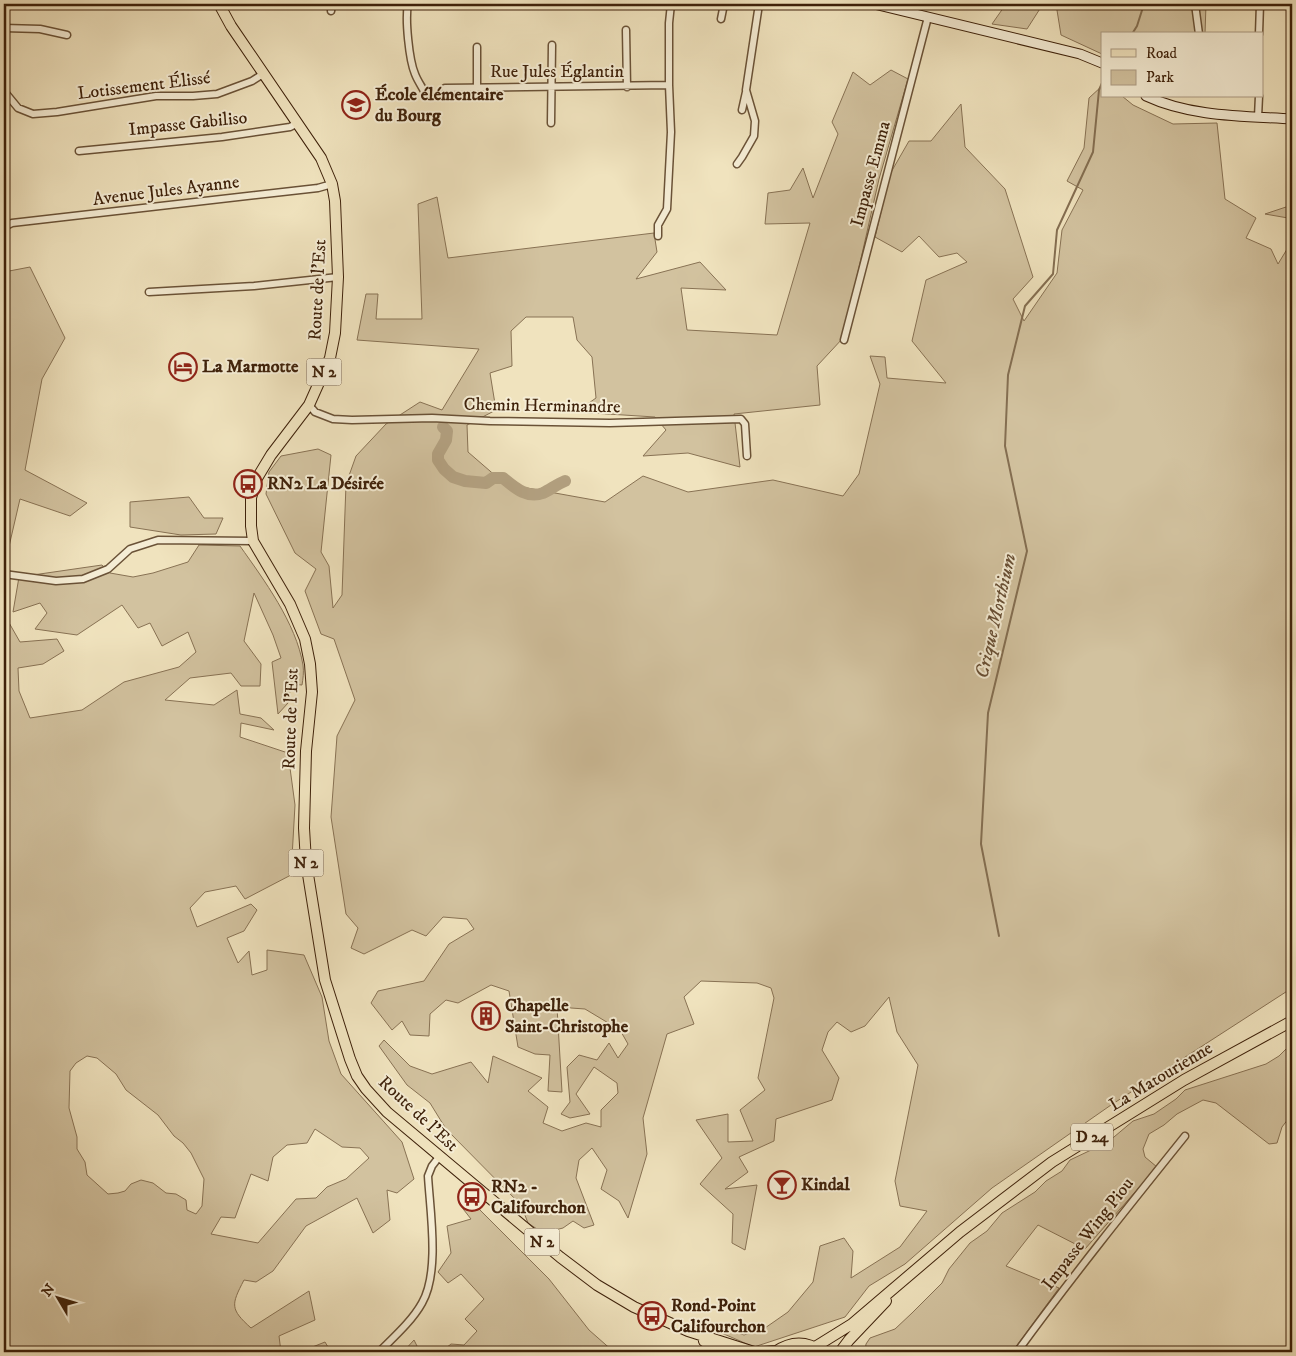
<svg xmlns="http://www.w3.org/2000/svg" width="1296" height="1356" font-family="'IM FELL DW Pica',serif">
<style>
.green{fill:#d2c29f;stroke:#887254;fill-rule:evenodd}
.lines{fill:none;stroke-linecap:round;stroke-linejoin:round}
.stream{stroke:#846e51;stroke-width:2}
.river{stroke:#b3a181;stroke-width:12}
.street-casing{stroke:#6a5237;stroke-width:9}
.secondary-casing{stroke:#3e210a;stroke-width:11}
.primary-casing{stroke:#3e210a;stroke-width:12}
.street{stroke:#f5edd5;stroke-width:6}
.secondary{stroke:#f5edd5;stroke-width:9}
.primary{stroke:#f0e3be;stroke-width:10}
.labels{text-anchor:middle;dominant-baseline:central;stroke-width:4;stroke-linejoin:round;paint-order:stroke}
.shield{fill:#f5edd5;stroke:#755e47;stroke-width:1}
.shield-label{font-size:16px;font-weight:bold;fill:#3e210a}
.street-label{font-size:18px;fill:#3e210a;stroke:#f5edd5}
.poi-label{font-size:18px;font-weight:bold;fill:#3e210a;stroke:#f5edd5;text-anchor:start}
.water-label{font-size:19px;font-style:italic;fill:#674e34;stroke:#f5edd5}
</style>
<rect width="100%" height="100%" fill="#f0e3be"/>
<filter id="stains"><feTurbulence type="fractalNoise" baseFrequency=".004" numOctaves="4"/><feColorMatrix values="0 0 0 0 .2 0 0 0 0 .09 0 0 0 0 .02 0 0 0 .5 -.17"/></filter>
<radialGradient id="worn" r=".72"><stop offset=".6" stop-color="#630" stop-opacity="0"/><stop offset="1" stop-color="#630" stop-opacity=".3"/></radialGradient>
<!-- green -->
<path class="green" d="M1006 4H1043L1027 29 992 24Z
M1056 4H1206L1205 34H1102V54L1061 35Z
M891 70 908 79 879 179 843 338 817 366 820 405 734 414 740 467 688 453 643 456 666 430 655 417 576 412 596 398 592 357 577 340 573 317H526L511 331 512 366 490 373 496 410 467 425 468 452 505 484 605 502 643 476 688 492 773 480 843 496 859 474 880 384 870 356 885 357 887 378 946 383 912 341 926 280 967 262 957 253 939 257 919 236 902 252 875 237 890 174 909 141H931L961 104 965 147 1005 189 1033 277 1013 299 1024 321 1057 273 1062 230 1083 190 1067 181 1084 148 1089 98 1102 86V96H1122L1133 105 1173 124 1217 123 1225 199 1256 218 1246 238 1271 249 1278 264 1292 241V988L1111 1105 992 1188 905 1264 869 1286 845 1317 754 1347 710 1328 713 1324 744 1335 765 1328 788 1312 813 1282 820 1246 844 1238 853 1251 851 1278 900 1247 927 1211 900 1206 895 1181 918 1065 897 1032 889 997 865 1026 851 1032 837 1022 828 1032 822 1050 839 1078 832 1100 776 1119 774 1141 739 1157 748 1172 725 1189 757 1185 745 1250 732 1243 733 1214 700 1184 722 1158 696 1120 728 1114V1142L753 1141 740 1110 765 1090 758 1078 774 998 771 988 757 983 701 981 684 997 694 1024 667 1034 643 1118 647 1154 628 1218 619 1201 601 1189 607 1170 592 1148 579 1160 576 1178 594 1225 584 1228 573 1221 563 1228 543 1233 528 1223 521 1205 446 1129 430 1103 407 1085 379 1046 384 1040 410 1066 432 1074 471 1062 488 1083 493 1056 542 1078 528 1091 548 1107 543 1123 562 1131 586 1123 601 1127V1110L618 1093 617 1083 594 1067 576 1094 590 1114 570 1118 561 1114 570 1102 567 1067 579 1055 597 1060 609 1043 618 1058 628 1044 620 1030 585 1009 557 1007 562 1092 548 1091 550 1055 535 1054 518 1047 509 991 491 985 458 1003 446 1000 430 1014 429 1036 410 1035 402 1021 392 1030 371 1003 378 991 424 981 449 944 474 929 467 919 443 917 426 936 412 930 364 954 351 948 358 928 346 914 331 817 337 736 355 700 334 639 321 634 305 591 316 569 295 553 266 494 269 472 281 456 318 449 331 455 321 552 329 566 333 608 342 595 346 484 356 456 386 424 420 402 442 410 479 349 357 340 366 294H378L376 319H422L418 204 437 197 448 258 654 233 657 252 636 279 700 262 726 290 681 288 687 330 777 335 810 223 765 224 768 193 790 190 803 168 813 198 838 134 832 122 853 72 870 85Z
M1292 205V233L1288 218 1265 214Z
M30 267 65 338 42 379 25 470 87 503 70 516 20 499 4 568V272Z
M189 497 204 518H223L216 534 181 535 130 527V502Z
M199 545 240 546C264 580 296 623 303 665 304 672 303 679 302 685L291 684 288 703 278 714 272 662 281 658 273 635 254 593 244 641 261 664 260 686H241L231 673 190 678 165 700 214 705 237 690 240 714 261 718 274 730 241 723 240 737 288 753 295 805 291 875 245 899 236 886 205 892 190 908 197 927 251 904 257 910 244 931 227 938 238 963 249 951 252 975 267 970V950L304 955 322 997 329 1041 341 1074 402 1142 414 1179 397 1193 387 1190 390 1220 373 1233 357 1198 306 1226 273 1271 256 1282 244 1280C231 1305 230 1309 251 1328L309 1291 315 1320 279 1336 281 1352H4V624L8 621 20 642 57 639 64 651 43 664 18 668 19 691 30 718 82 710 124 682 179 667 196 652 188 632 162 646 150 623 138 628 122 605 77 635 35 629 47 613 40 603 13 612 19 577 102 565 110 573 133 577 153 573 188 562ZM87 1056 97 1058 116 1074 126 1090 158 1115 174 1136 183 1143 191 1153 204 1179 202 1206 196 1214 187 1210 186 1200 176 1194 166 1193 153 1183 141 1180 131 1184 125 1191 118 1193 108 1194 87 1175 85 1162 77 1149V1137L69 1108 70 1071 76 1063ZM315 1129 342 1147 360 1148 369 1158 346 1179 327 1187 316 1198 296 1199 258 1243 211 1234 221 1217 235 1218 251 1174 268 1181 273 1157 287 1145 307 1143Z
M1292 1046V1114L1282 1127 1277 1143 1269 1144 1216 1103 1203 1100 1177 1114 1164 1125 1149 1134 1143 1149 1145 1157 1157 1167 1085 1249 1038 1225 1006 1266 1059 1288 1012 1352H865L866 1344 870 1338 895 1329 912 1313 942 1283 949 1269 970 1243 987 1231 1002 1213 1035 1192 1046 1181 1062 1171 1070 1160 1108 1142 1133 1121 1154 1114 1176 1099 1185 1090 1266 1064 1279 1056 1288 1047Z
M468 1198 549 1279 589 1330 614 1352H441L451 1344 464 1345 477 1331 465 1319 484 1299 461 1274 448 1283 438 1272 451 1253 447 1226 471 1219 460 1205Z
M414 1340 420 1352H403Z
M325 1342 331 1352H300Z"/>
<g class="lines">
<!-- stream -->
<path class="stream" d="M1132 34 1137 26 1144 4
M999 936 981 844 988 713 1027 551 1005 446 1008 375 1025 306 1053 274 1057 230 1093 152 1099 90 1102 83"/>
<!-- river -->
<path class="river" d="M443 427 447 431 446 440 438 454V460L444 469 453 477 465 481 486 483 493 478H503C514 487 527 499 543 493 550 490 557 484 565 481"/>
<defs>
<path id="street" d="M408 4C405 19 409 60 415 74 418 82 423 88 426 95
M1195 4 1199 34
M331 11 332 4
M721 19 724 4
M4 28 40 29 67 35
M626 30 627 87
M1259 34 1260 4
M477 87V47
M445 88 669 85
M4 91 18 108 33 114 57 112 156 96H193L217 94 252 81 263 74
M742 110 746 92
M1258 117 1259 96
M551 123 552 45
M79 151 222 137 290 127 298 123
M737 164 742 157 754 136 755 121 746 90 759 4
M4 227 12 223 318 188 332 184
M658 236V225L667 209 671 132 669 85V23L671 4
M149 292 254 286 338 277
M844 340 928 17
M309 405 315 412 333 419 352 420 432 418 490 421 610 423 741 419 745 424 747 456
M4 574 56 581 83 579 108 569 130 549 158 540 253 541
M379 1352C394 1337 412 1321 422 1303 440 1272 430 1211 428 1176L432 1166 439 1157
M1017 1352C1071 1278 1128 1207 1185 1136"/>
<path id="secondary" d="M874 4 1080 54 1102 63
M1146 96C1191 117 1243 116 1292 119"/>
<path id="primary" d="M219 4 231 26 321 158 332 184 335 201 338 277 335 333 330 358 309 405 271 455 256 480 251 498V526L253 541 290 604 305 639 310 664 312 692 306 751 304 828 306 862 325 980 350 1059 357 1076 366 1089 387 1112 560 1257 597 1285 634 1307 688 1331 754 1352
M704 1341 724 1352
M815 1347 852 1324 960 1232 1052 1162 1184 1080 1292 1021
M761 1352 776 1351
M775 1352C791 1341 807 1341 822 1352
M840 1352 849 1340 886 1301"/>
</defs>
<!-- street casing -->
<use href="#street" class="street-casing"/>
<!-- secondary casing -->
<use href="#secondary" class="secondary-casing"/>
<!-- primary casing -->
<use href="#primary" class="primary-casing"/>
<!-- street -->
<use href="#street" class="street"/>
<!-- secondary -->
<use href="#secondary" class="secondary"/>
<!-- primary -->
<use href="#primary" class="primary"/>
</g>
<!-- icons -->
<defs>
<symbol id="school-ring" viewBox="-11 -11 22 22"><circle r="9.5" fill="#f5edd5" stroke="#8f2418" stroke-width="1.5"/><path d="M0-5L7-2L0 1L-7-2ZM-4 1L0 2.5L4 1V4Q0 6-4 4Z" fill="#8f2418"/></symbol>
<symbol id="hotel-ring" viewBox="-11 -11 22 22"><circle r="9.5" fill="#f5edd5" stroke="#8f2418" stroke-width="1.5"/><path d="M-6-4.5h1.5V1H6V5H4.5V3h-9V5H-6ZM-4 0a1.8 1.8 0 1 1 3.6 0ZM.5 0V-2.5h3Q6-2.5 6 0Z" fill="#8f2418"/></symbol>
<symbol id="bus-ring" viewBox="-11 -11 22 22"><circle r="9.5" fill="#f5edd5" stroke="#8f2418" stroke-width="1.5"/><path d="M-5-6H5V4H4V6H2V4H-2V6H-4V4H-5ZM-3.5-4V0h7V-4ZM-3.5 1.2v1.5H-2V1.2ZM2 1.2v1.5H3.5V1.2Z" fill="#8f2418"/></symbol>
<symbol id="building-ring" viewBox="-11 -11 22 22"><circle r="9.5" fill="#f5edd5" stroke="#8f2418" stroke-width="1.5"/><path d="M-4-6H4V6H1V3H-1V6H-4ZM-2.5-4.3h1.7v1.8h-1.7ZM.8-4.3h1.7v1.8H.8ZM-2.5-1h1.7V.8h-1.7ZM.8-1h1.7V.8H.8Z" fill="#8f2418"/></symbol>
<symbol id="bar-ring" viewBox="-11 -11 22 22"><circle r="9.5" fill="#f5edd5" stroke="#8f2418" stroke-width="1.5"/><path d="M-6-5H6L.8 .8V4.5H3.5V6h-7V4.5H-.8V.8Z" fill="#8f2418"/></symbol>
</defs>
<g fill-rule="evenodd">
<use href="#school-ring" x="340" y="89" width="32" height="32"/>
<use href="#hotel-ring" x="167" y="351" width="32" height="32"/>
<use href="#bus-ring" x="232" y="468" width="32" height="32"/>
<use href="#building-ring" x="470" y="1000" width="32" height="32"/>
<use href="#bar-ring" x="766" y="1169" width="32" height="32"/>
<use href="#bus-ring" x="456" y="1181" width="32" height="32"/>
<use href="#bus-ring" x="636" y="1300" width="32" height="32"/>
</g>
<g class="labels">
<!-- shield labels -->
<g class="shield">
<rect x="306.5" y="358.5" width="35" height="27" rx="4"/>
<rect x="288.5" y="849.5" width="35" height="27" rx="4"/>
<rect x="1071" y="1123.5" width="42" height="27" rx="4"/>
<rect x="524.5" y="1228.5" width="35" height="27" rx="4"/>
</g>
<g class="shield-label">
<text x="324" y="372">N 2</text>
<text x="306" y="863">N 2</text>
<text x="1092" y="1137">D 24</text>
<text x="542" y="1242">N 2</text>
</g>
<!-- street labels -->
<g class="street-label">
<text x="557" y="72">Rue Jules Églantin</text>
<text transform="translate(144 86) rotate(-7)">Lotissement Élissé</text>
<text transform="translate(188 124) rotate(-6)">Impasse Gabiliso</text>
<text transform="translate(871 174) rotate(-75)">Impasse Emma</text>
<text transform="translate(166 191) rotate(-7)">Avenue Jules Ayanne</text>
<text transform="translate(318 290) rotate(-87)">Route de l'Est</text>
<text transform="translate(542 406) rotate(1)">Chemin Herminandre</text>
<text transform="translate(291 719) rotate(-88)">Route de l'Est</text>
<text transform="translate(1161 1077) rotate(-31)">La Matourienne</text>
<text transform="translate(418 1114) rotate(43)">Route de l'Est</text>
<text transform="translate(1088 1234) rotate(-52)">Impasse Wing Piou</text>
</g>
<!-- poi labels -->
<g class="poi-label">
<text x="375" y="95">École élémentaire<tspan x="375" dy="21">du Bourg</tspan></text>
<text x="202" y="367">La Marmotte</text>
<text x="267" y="484">RN2 La Désirée</text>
<text x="505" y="1006">Chapelle<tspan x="505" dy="21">Saint-Christophe</tspan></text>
<text x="801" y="1185">Kindal</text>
<text x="491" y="1187">RN2 -<tspan x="491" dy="21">Califourchon</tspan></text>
<text x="671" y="1306">Rond-Point<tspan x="671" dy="21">Califourchon</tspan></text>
</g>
<!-- water labels -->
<g class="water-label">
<text transform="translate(996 616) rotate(-77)">Crique Morthium</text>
</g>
</g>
<!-- margin -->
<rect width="1296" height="1356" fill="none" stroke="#f0e3be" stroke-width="20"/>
<rect x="5" y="5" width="1286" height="1346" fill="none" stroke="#3e210a" stroke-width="2.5"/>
<rect x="10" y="10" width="1276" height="1336" fill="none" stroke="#3e210a"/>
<!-- legend -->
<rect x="1101" y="32" width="162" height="65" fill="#f5edd5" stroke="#ac9b84"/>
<rect x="1111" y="49" width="25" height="8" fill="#f0e3be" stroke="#ac9b84"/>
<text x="1146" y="58" font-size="15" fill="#3e210a">Road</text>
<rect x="1111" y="70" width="25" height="15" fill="#d2c29f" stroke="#ac9b84"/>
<text x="1146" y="82" font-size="15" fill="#3e210a">Park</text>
<!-- north arrow -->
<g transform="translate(58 1298) rotate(308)" stroke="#f5edd5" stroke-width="4" paint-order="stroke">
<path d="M0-4L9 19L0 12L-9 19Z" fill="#3e210a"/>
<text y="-8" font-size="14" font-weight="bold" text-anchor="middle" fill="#3e210a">N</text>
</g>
<rect width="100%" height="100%" filter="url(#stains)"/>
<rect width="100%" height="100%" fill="url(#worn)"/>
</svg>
